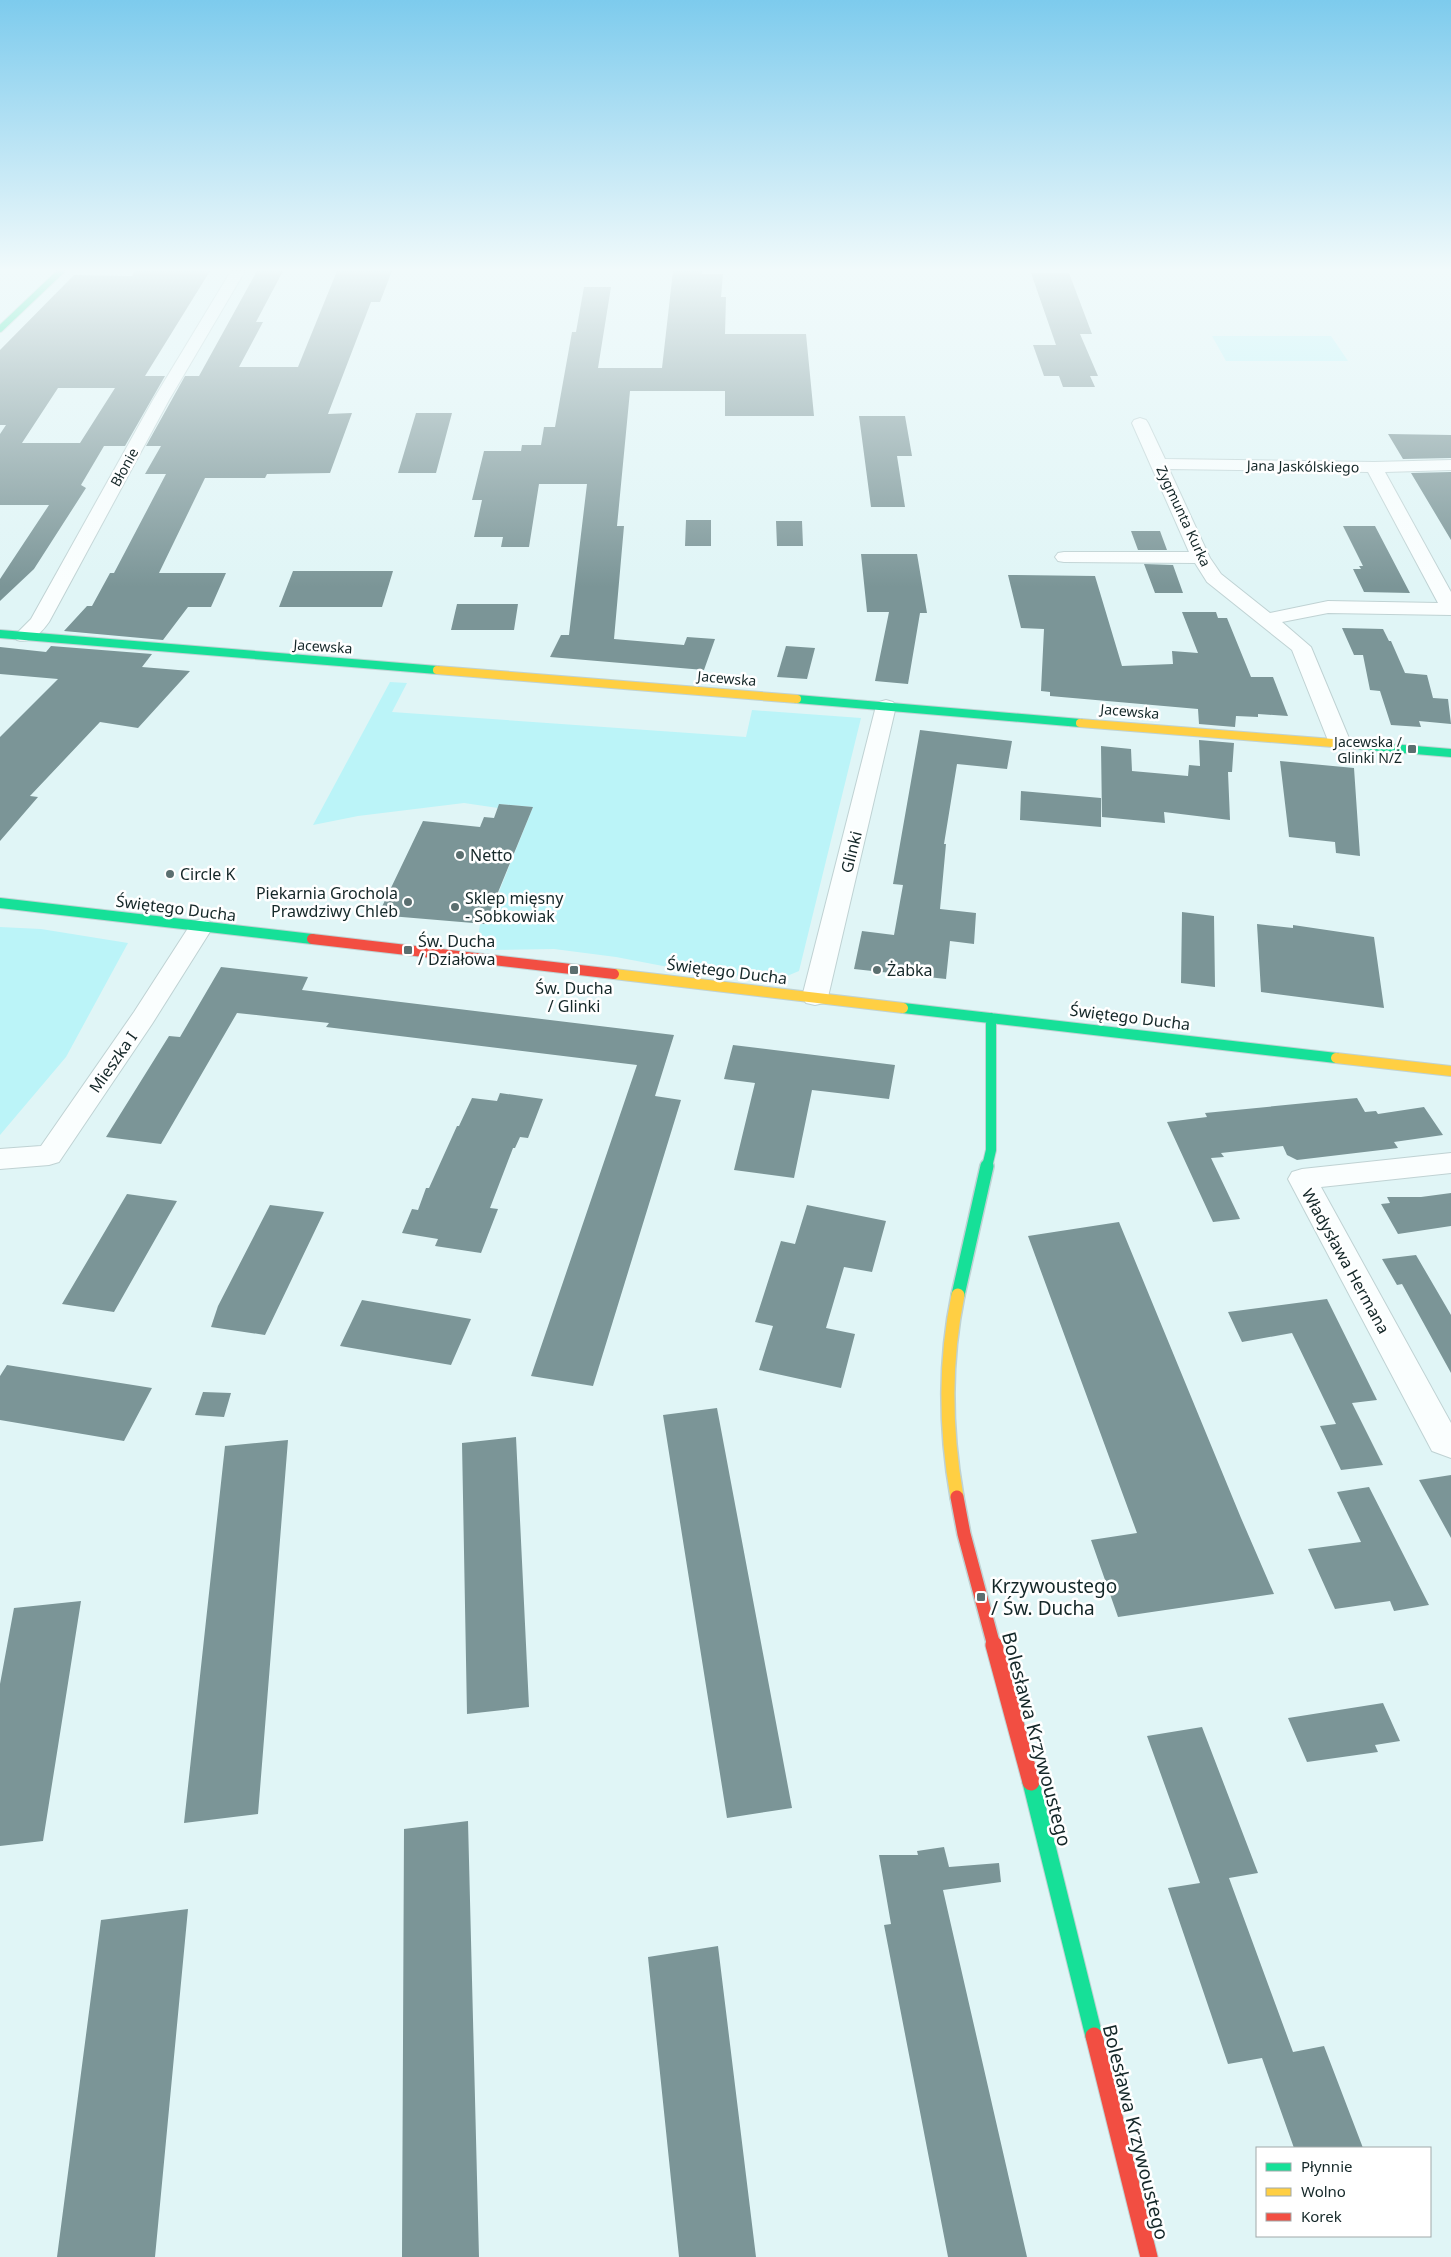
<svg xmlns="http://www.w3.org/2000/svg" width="1451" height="2257" font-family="'Noto Sans',sans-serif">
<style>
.green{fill:#bbf4f8}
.building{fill:#7b9597;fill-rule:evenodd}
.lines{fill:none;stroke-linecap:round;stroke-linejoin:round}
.street-casing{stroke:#bfd2d3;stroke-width:2}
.fast-far4-casing{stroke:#bfd2d3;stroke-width:8}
.fast-far3-casing{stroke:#bfd2d3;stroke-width:10}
.fast-far2-casing{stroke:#bfd2d3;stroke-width:12}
.fast-far1-casing{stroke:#bfd2d3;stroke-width:16}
.fast-casing{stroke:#bfd2d3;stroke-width:19}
.slow-far2-casing{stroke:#bfd2d3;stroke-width:10}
.slow-far1-casing{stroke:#bfd2d3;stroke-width:12}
.slow-casing{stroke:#bfd2d3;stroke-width:16}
.jam-far2-casing{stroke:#bfd2d3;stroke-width:12}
.jam-far1-casing{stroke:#bfd2d3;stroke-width:16}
.jam-casing{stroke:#bfd2d3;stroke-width:19}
.street{fill:#fafefe;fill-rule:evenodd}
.fast-far4{stroke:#16e098;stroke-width:6}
.fast-far3{stroke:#16e098;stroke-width:8}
.fast-far2{stroke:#16e098;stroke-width:10}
.fast-far1{stroke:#16e098;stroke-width:13}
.fast{stroke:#16e098;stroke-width:17}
.slow-far2{stroke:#ffcf43;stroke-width:8}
.slow-far1{stroke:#ffcf43;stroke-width:10}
.slow{stroke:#ffcf43;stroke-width:13}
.jam-far2{stroke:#f24e42;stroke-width:10}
.jam-far1{stroke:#f24e42;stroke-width:13}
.jam{stroke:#f24e42;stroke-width:17}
.poi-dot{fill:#5b6f70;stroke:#fff;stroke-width:2}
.labels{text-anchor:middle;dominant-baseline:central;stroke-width:5;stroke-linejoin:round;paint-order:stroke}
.far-street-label{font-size:14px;fill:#142728;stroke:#fff}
.far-poi-label{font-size:14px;fill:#142728;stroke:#fff;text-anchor:end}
.street-label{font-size:16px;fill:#142728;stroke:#fff}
.poi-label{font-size:16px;fill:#142728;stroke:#fff;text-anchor:start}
.near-poi-label{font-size:19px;fill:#142728;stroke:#fff;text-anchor:start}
.near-street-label{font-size:19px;fill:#142728;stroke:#fff}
</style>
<rect width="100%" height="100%" fill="#e0f5f6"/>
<!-- green -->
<path class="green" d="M1212 336H1331L1348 361H1226Z
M390 682 407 683 392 712 746 737 752 710 861 718 799 971 787 976 778 977 710 975 616 957 554 949 485 950 478 938 480 924H486L533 807 499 804 498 808 464 803 358 816 313 825Z
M0 927 41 929 128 943 66 1057 0 1135Z"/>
<!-- building -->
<path class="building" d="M135 271H210L145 376H165L125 446H104L81 485 86 488 34 569 0 601V579L49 505H0V434L6 425H0V350L74 275 132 276ZM58 388H115L80 443H22Z
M257 271H283L256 322H263L239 367H298L337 271H392L380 302H371L328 414 352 413 330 473 267 474 265 478H205L159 573H226L211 607H188L163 640 64 631 87 606H92L110 573H114L166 474H145L161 446H146L185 376H199Z
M673 271H702V274H723L721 297H726L725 334H806L814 416H725V391H630L617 526H624L614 639 684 645 687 637 715 639 704 670 550 657 561 635H569L587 484H539L529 547H501L503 537H474L482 500H472L484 451H521L522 445H541L544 427H555L572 332H576L584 287H611L598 368H662Z
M1031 273H1069L1092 334H1080L1098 376H1090L1095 387H1063L1059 376H1044L1033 345H1056Z
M416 413H452L436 473H398Z
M859 416H905L912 456H897L905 507H871Z
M1388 434 1451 435V458L1403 459Z
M1451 472V540L1411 473Z
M686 520H711V546H685Z
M776 521H802L803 546H777Z
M1343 526H1375L1410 593 1364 592 1353 569H1361L1359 566H1363Z
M1131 531H1160L1167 550H1138Z
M861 554H917L927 613H920L908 684 875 681 889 612H867Z
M1144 564 1173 565 1183 593H1155Z
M293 571H393L382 607H279Z
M1008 575 1095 576 1122 666 1173 664 1172 651 1198 653 1182 612H1216L1218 618H1227L1251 677H1273L1288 716 1258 714V717L1236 716 1235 727 1199 724 1198 709 1050 696V692L1041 691 1044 629 1021 628Z
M457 604H518L514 630H451Z
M1342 628 1383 629 1389 641H1391L1405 673 1427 675 1433 698 1448 699 1451 724 1419 721 1421 727 1391 725 1380 691 1370 690 1363 655H1354Z
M51 646 152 654 142 667 190 671 138 728 100 722 30 796 38 797 0 841V737L58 679 0 674V647L46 652Z
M786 646 815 648 807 679 777 677Z
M920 730 1012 741 1007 769 957 764 944 844H946L940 909 976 913 974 944 950 941 946 979 854 969 862 931 894 935 903 885 893 884Z
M1199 740 1234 743 1232 772H1228L1230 820 1164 812 1165 823 1102 817 1101 746 1131 749 1132 771 1188 776 1189 765 1200 766Z
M1280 761 1354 768 1360 856 1336 853 1335 842 1289 837Z
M1021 791 1101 798V827L1020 820Z
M499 804 533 807 485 924 378 915 423 821 480 827 484 817 494 818Z
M1182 912 1214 916 1215 987 1181 983Z
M1257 924 1293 928V925L1374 937 1384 1008 1261 992Z
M221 967 308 977 302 990 674 1035 655 1096 681 1100 593 1386 531 1376 637 1065 326 1027 329 1023 237 1013 161 1144 106 1137 169 1036 180 1037Z
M733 1045 895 1065 889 1099 812 1090 794 1178 734 1170 755 1083 724 1079Z
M500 1093 543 1099 528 1138 520 1137 515 1148H513L490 1208 498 1209 481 1253 435 1246 438 1239 402 1233 412 1209 418 1210 426 1188H429L457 1126H459L472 1098 497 1101Z
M1357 1098 1365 1112 1376 1111 1378 1114 1424 1107 1443 1135 1394 1142 1398 1148 1297 1160 1287 1155 1283 1146 1221 1153 1224 1157 1211 1158 1240 1219 1213 1222 1167 1122 1207 1117 1205 1113Z
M1451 1193V1226L1398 1234 1381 1204 1390 1203 1387 1197H1421Z
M127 1194 177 1201 114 1312 62 1304Z
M270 1205 324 1212 265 1335 211 1327 218 1306Z
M807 1205 886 1221 872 1272 844 1267 826 1328 855 1334 841 1388 759 1370 773 1326 755 1322 781 1241 795 1244Z
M1119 1222 1241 1518 1274 1594 1118 1617 1091 1540 1137 1533 1028 1236Z
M1416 1255 1451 1315V1373L1402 1284 1397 1285 1382 1259Z
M1327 1299 1377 1400 1352 1403 1383 1465 1341 1470 1320 1426 1336 1424 1292 1333 1242 1342 1228 1312Z
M362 1300 471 1319 451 1365 340 1346Z
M7 1365 152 1388 124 1441 0 1420V1376Z
M203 1392 231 1393 224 1417 195 1415Z
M717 1408 792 1808 727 1818 663 1415Z
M516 1437 529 1707 467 1714 462 1443Z
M288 1440 258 1814 184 1823 225 1446Z
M1451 1475V1538L1419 1480Z
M1369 1487 1429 1605 1394 1611 1390 1601 1335 1609 1308 1549 1361 1542 1337 1492Z
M81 1601 43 1841 0 1846V1684L14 1608Z
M1383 1703 1400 1741 1375 1745 1378 1752 1307 1762 1288 1718Z
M1202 1727 1258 1873 1229 1878 1293 2052 1324 2046 1363 2148H1294L1262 2058 1228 2064 1168 1888 1200 1883 1147 1736Z
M468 1821 479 2257H402L404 1829Z
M944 1847 949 1867 999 1863 1001 1882 943 1890 1027 2257H948L884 1925 891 1924 879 1855H918L917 1851Z
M188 1909 155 2257H57L101 1920Z
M718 1946 756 2257H679L648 1957Z"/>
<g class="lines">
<defs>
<path id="street" d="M231 271H245L169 400 49 622C41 633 31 644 17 640L14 636 31 619 153 400Z
M1140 418 1146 420 1148 423 1165 459 1374 462 1451 460V470L1385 472 1451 592V615L1328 613 1282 622 1311 647 1351 743 1347 747 1340 749 1333 747 1329 743 1292 650 1207 582 1195 563 1064 562 1058 561 1055 557 1058 553 1064 552H1189L1132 423 1134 420ZM1169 469 1368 472 1438 603 1328 601 1270 613 1221 574 1210 558Z
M886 700 893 702 896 706 828 997 824 1003 815 1005 806 1003 802 997 876 706 879 702Z
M201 919 210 922 213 927 152 1024 59 1162 49 1165 0 1169V1149L41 1146 134 1012 192 922Z
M1451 1153V1173L1321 1187 1451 1423V1458L1432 1451 1288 1179 1292 1172 1302 1169Z"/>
<path id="fast-far4" d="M0 329 61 271"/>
<path id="fast-far3" d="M0 634 437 670
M797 699 1080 723
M1333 743 1451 753"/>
<path id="fast-far2" d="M0 903 312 939
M903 1008 1336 1058
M987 1167 991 1150V1018"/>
<path id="fast-far1" d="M958 1295 987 1166"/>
<path id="fast" d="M1031 1782 1094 2036"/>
<path id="slow-far2" d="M437 670 797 699
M1080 723 1333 743"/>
<path id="slow-far1" d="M614 974 903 1008
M1336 1058 1451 1071"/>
<path id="slow" d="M957 1497C945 1429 944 1363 958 1295"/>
<path id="jam-far2" d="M312 939 614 974"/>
<path id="jam-far1" d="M957 1497 964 1534 994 1646"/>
<path id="jam" d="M994 1645 1031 1782
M1094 2036 1149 2257"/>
</defs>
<!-- street casing -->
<use href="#street" class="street-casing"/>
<!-- fast-far4 casing -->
<use href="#fast-far4" class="fast-far4-casing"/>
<!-- fast-far3 casing -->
<use href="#fast-far3" class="fast-far3-casing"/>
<!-- fast-far2 casing -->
<use href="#fast-far2" class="fast-far2-casing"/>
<!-- fast-far1 casing -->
<use href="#fast-far1" class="fast-far1-casing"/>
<!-- fast casing -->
<use href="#fast" class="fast-casing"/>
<!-- slow-far2 casing -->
<use href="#slow-far2" class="slow-far2-casing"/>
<!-- slow-far1 casing -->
<use href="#slow-far1" class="slow-far1-casing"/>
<!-- slow casing -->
<use href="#slow" class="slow-casing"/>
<!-- jam-far2 casing -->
<use href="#jam-far2" class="jam-far2-casing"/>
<!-- jam-far1 casing -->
<use href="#jam-far1" class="jam-far1-casing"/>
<!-- jam casing -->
<use href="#jam" class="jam-casing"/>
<!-- street -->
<use href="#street" class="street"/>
<!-- fast-far4 -->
<use href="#fast-far4" class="fast-far4"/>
<!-- fast-far3 -->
<use href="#fast-far3" class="fast-far3"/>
<!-- fast-far2 -->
<use href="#fast-far2" class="fast-far2"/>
<!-- fast-far1 -->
<use href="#fast-far1" class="fast-far1"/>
<!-- fast -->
<use href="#fast" class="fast"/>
<!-- slow-far2 -->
<use href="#slow-far2" class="slow-far2"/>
<!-- slow-far1 -->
<use href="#slow-far1" class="slow-far1"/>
<!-- slow -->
<use href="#slow" class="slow"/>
<!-- jam-far2 -->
<use href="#jam-far2" class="jam-far2"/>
<!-- jam-far1 -->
<use href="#jam-far1" class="jam-far1"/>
<!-- jam -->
<use href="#jam" class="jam"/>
</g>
<!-- sky -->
<linearGradient id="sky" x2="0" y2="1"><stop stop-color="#7dcbed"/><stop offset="0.46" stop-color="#f1fafb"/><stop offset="1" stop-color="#f1fafb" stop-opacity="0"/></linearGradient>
<rect width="1451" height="587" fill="url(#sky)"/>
<!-- markers -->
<g class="poi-dot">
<rect x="1407" y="744" width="10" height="10" rx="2.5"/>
<circle cx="460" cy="855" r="5"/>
<circle cx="170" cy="874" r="5"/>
<circle cx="408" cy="902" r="5"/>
<circle cx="455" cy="907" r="5"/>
<rect x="403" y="945" width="10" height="10" rx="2.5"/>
<rect x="569" y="965" width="10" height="10" rx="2.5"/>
<circle cx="877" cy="970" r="5"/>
<rect x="976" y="1592" width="10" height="10" rx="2.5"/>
</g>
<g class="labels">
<!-- far-street labels -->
<g class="far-street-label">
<text transform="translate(1303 466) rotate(1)">Jana Jaskólskiego</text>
<text transform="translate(124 467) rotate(-61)">Błonie</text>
<text transform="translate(1184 516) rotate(65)">Zygmunta Kurka</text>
<text transform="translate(323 646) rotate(4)">Jacewska</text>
<text transform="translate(727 678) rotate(5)">Jacewska</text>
<text transform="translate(1130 711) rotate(5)">Jacewska</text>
</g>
<!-- far-poi labels -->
<g class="far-poi-label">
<text x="1402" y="741">Jacewska /<tspan x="1402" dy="16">Glinki N/Ż</tspan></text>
</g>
<!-- street labels -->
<g class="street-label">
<text transform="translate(851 852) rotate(-76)">Glinki</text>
<text transform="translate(176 908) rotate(7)">Świętego Ducha</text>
<text transform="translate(727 971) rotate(7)">Świętego Ducha</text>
<text transform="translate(1130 1017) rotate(7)">Świętego Ducha</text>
<text transform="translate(113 1062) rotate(-55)">Mieszka I</text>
<text transform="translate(1346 1261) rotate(61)">Władysława Hermana</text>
</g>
<!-- poi labels -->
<g class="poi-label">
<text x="470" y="855">Netto</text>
<text x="180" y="874">Circle K</text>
<text x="398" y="893" text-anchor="end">Piekarnia Grochola<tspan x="398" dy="18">Prawdziwy Chleb</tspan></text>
<text x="465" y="898">Sklep mięsny<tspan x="465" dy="18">- Sobkowiak</tspan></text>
<text x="418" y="941">Św. Ducha<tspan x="418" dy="18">/ Działowa</tspan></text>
<text x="887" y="970">Żabka</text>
<text x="574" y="988" text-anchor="middle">Św. Ducha<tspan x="574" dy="18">/ Glinki</tspan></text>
</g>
<!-- near-poi labels -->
<g class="near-poi-label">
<text x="991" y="1586">Krzywoustego<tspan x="991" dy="22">/ Św. Ducha</tspan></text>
</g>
<!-- near-street labels -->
<g class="near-street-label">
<text transform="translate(1037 1739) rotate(75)">Bolesława Krzywoustego</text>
<text transform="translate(1136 2132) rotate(76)">Bolesława Krzywoustego</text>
</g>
</g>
<!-- legend -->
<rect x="1256" y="2147" width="175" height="90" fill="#ffffff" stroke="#a1a9a9"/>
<rect x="1266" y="2163" width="25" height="8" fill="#16e098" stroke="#a1a9a9"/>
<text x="1301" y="2172" font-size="15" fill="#142728">Płynnie</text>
<rect x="1266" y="2188" width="25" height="8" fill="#ffcf43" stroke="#a1a9a9"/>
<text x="1301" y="2197" font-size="15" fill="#142728">Wolno</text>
<rect x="1266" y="2213" width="25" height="8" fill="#f24e42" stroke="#a1a9a9"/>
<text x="1301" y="2222" font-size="15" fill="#142728">Korek</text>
</svg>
